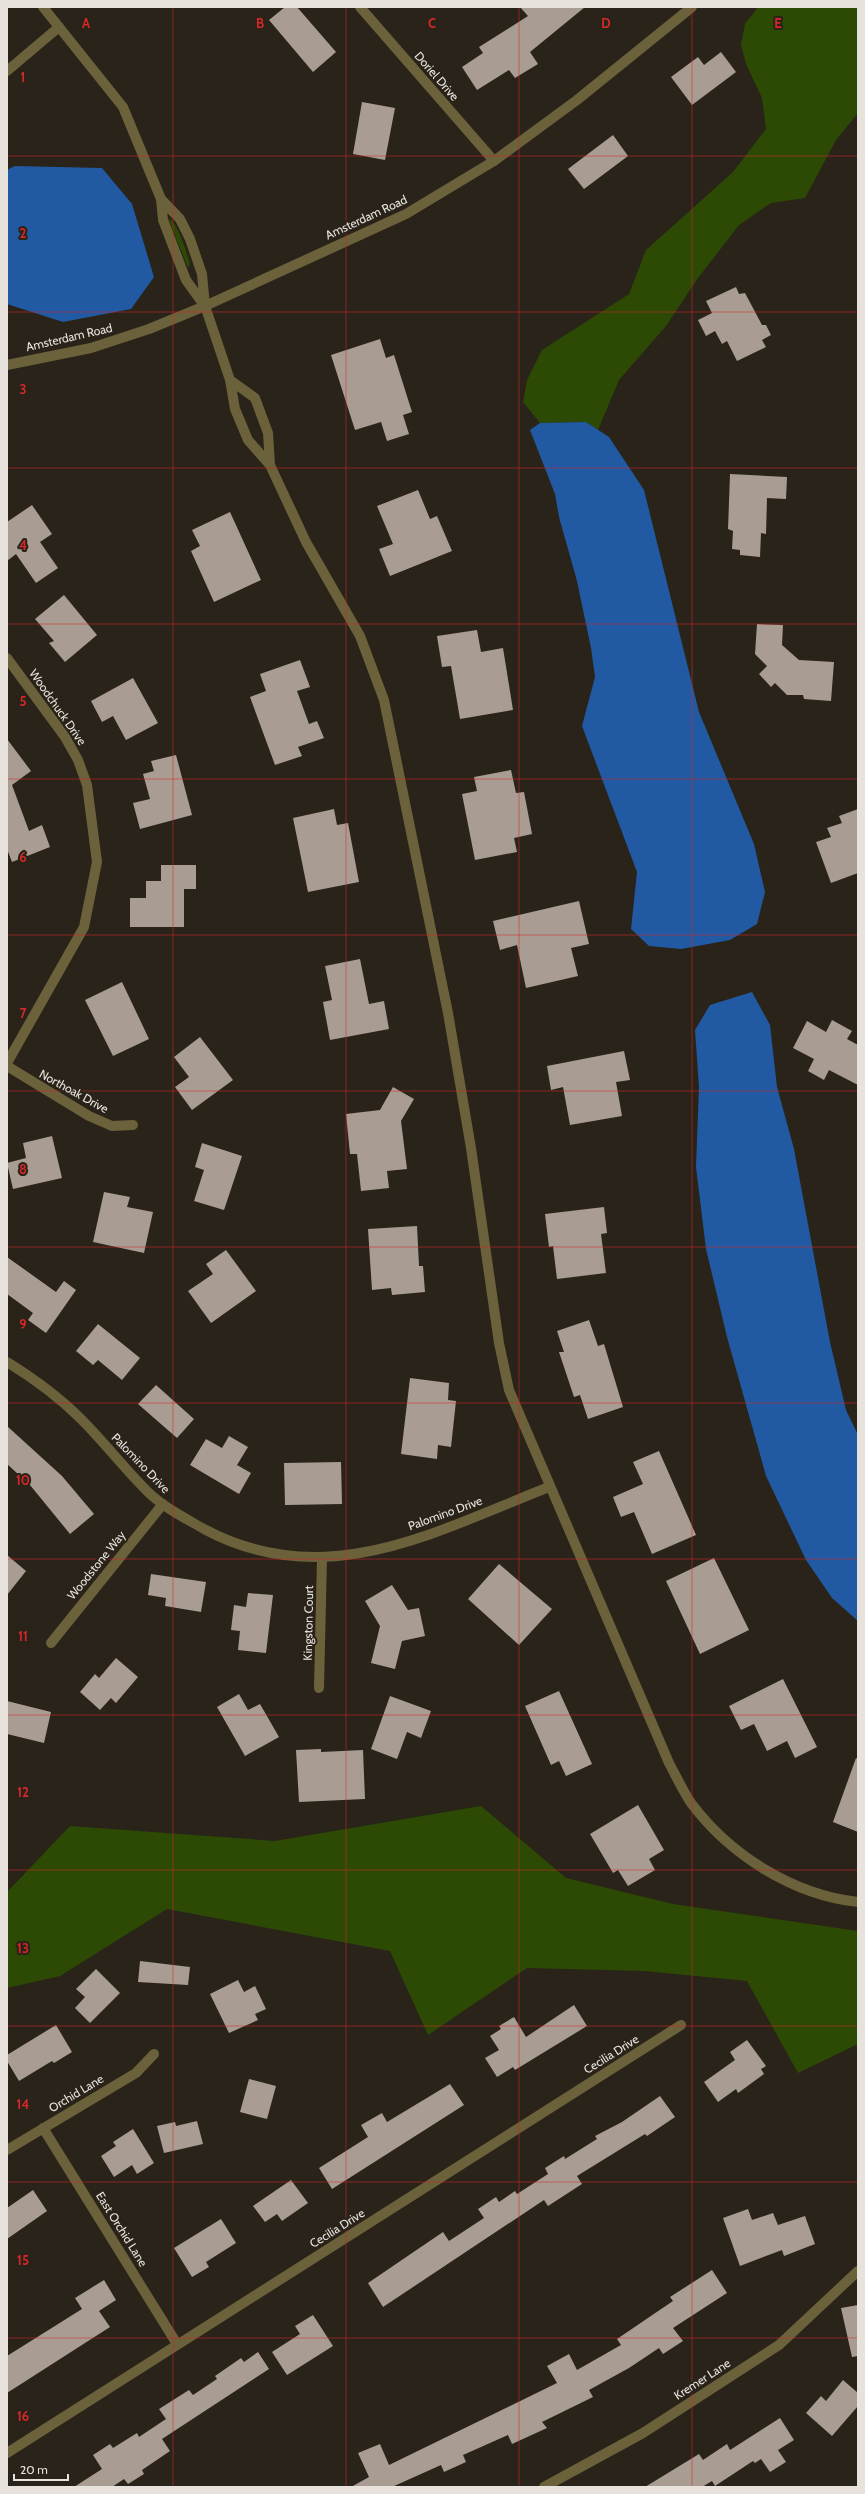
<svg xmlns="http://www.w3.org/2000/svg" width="865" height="2494" font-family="Cabin,sans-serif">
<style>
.green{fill:#2c4a04}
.water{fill:#215aa2}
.building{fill:#a99d93}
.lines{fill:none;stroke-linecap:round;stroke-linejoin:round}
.service{stroke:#6b613a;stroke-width:10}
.minor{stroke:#6b613a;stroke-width:10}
.tertiary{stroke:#6b613a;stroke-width:10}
.grid{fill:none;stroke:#d62828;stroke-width:1;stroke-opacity:0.55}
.labels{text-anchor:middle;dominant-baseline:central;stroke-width:4;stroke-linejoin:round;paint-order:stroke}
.street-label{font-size:12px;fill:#e7e2dc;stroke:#2a2319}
.grid-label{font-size:13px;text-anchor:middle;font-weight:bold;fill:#d62828;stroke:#2a2319;stroke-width:4;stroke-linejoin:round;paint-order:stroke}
</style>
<rect width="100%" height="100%" fill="#2a2319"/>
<!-- green -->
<path class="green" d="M758 7H858V113L836 140 805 198 771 203 739 225 698 278 666 326 619 380 598 430 586 422 540 423 523 402 527 380 542 350 629 294 646 250 733 172 766 129 762 98 746 64 741 45 745 24Z
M168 218C178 222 187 254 190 264L188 268Z
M481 1806 566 1878 673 1904 858 1931V2046L856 2045 798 2073 747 1981 645 1971 527 1968 428 2035 390 1951 167 1909 60 1976 7 1988V1892L70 1826 275 1841Z"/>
<!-- water -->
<path class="water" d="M15 166 102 168 132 204 154 277 131 309 63 322 7 304V170Z
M586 422 609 437 644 490 699 712 754 844 765 892 757 924 730 940 681 949 649 946 631 929 637 872 582 726 595 677 591 648 577 581 559 517 555 494 530 430 540 423Z
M752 992 770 1025 777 1087 794 1149 830 1342 846 1410 858 1435V1621L832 1598 806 1560 766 1476 727 1337 706 1249 696 1167 699 1087 695 1030 710 1005Z"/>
<!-- building -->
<path class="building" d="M285 7H297L336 52 313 72 269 20Z
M520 7H585L530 52 538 64 515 78 509 70 477 90 462 67 483 53 479 47 528 16Z
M721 52 736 72 692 105 671 77 698 57 704 65Z
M362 102 395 108 385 160 353 154Z
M613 135 628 156 584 189 568 169Z
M736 287 739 294 745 293 762 325H766L771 335 762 340 766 347 737 361 727 341 722 344 715 331 706 336 698 320 712 313 706 301Z
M380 339 386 358 394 355 412 412 403 415 409 434 387 441 381 422 355 430 331 355Z
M730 474 787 477 786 499 767 498 766 534 761 533 760 557 740 555V550L732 549 733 531 728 529Z
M418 490 430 519 437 516 452 551 390 576 379 549 393 544 377 506Z
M32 505 52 534 40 542 58 568 36 583 16 554 7 561V522Z
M230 512 261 580 214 602 191 551 200 546 192 530Z
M64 595 97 635 65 662 49 643 54 641 35 619Z
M757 624 783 625 782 645 799 660 834 662 831 701 804 699 803 695H787L775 683 771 687 759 674 767 666 755 654Z
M477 630 481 652 503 648 513 710 460 719 451 666 442 667 437 636Z
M300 660 310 687 297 691 309 724 317 721 324 738 298 747 302 756 275 765 250 697 266 691 260 674Z
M133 678 158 723 126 740 113 716 102 722 91 701Z
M7 739 31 771 12 785 29 831 42 825 50 847 12 862 7 849Z
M176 755 192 815 140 829 133 803 150 799 143 774 154 771 151 761Z
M511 770 516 793 524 792 532 834 514 838 517 852 475 860 462 794 477 791 474 777Z
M334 809 337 825 348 823 359 882 308 892 293 818Z
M858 809V873L831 883 816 842 831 837 827 828 842 823 839 816Z
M161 865H196V889H184V927H130V898H146V881H161Z
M579 901 589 944 571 948 578 976 526 988 517 945 500 950 493 921Z
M360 959 369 1004 384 1001 389 1029 330 1040 323 1002 332 1000 325 966Z
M122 982 149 1039 113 1056 85 1000Z
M832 1020 852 1031 847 1039 858 1045V1085L829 1070 824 1080 808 1071 814 1059 793 1048 807 1021 826 1032Z
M200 1037 233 1080 192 1110 175 1087 189 1077 174 1057Z
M624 1051 630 1080 616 1082 622 1116 570 1125 563 1087 551 1090 547 1066Z
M393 1087 414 1099 401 1121 407 1169 387 1171 389 1188 361 1191 357 1154H350L346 1114 380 1110Z
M52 1136 62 1178 13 1189 7 1163 26 1158 23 1143Z
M202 1143 242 1156 224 1210 194 1201 204 1170 195 1167Z
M104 1192 130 1197 127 1207 153 1212 144 1253 93 1242Z
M604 1207 607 1233 601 1234 606 1273 557 1279 553 1246 549 1247 545 1214Z
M417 1226 419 1266H423L425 1292 392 1295 391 1288 372 1290 368 1229Z
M226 1250 256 1291 211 1323 188 1291 213 1274 206 1264Z
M7 1257 56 1292 64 1281 76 1290 46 1333 28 1320 33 1313 7 1294Z
M589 1320 598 1346 604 1344 623 1407 588 1419 580 1395 574 1397 559 1352H564L557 1331Z
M98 1324 140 1358 122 1380 98 1360 93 1365 76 1351Z
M410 1378 449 1383 448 1400 456 1401 451 1447 438 1445 437 1459 401 1454Z
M156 1385 194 1419 177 1438 138 1404Z
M7 1426 62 1476 94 1514 70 1534 30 1485 7 1464Z
M229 1436 248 1447 237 1465 251 1473 239 1494 190 1465 206 1439 222 1448Z
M659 1451 696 1535 652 1554 634 1512 621 1517 613 1497 643 1484 633 1462Z
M341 1462 342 1504 285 1505 284 1463Z
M7 1555 26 1571 7 1595Z
M714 1558 749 1630 700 1654 666 1581Z
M499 1564 552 1609 519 1645 468 1599Z
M151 1574 206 1582 201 1612 165 1606 166 1598 148 1595Z
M392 1585 408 1610 419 1608 425 1636 402 1641 395 1669 371 1663 380 1626 365 1601Z
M248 1593 273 1595 266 1653 238 1650 240 1631 231 1630 234 1605 246 1607Z
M116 1658 138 1677 116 1703 111 1698 100 1710 80 1692 95 1674 99 1678Z
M783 1679 817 1747 795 1758 787 1741 767 1751 754 1724 741 1730 729 1706Z
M559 1691 592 1764 566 1776 559 1761 551 1765 525 1706Z
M239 1694 248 1710 260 1704 279 1737 245 1756 217 1707Z
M390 1696 431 1711 421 1738 407 1732 397 1759 371 1749Z
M7 1701 51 1712 44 1743 7 1734Z
M321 1749V1752L363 1750 365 1799 299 1802 296 1750Z
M856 1758 858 1759V1832L833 1822Z
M638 1805 664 1850 649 1859 655 1870 628 1886 618 1870 613 1873 590 1834Z
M140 1961 190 1967 188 1985 138 1982Z
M96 1969 120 1993 90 2023 75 2008 85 1997 76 1989Z
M238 1980 244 1992 255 1986 266 2009 255 2014 258 2020 229 2033 210 1994Z
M574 2005 587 2026 515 2070 513 2067 497 2077 485 2058 499 2050 490 2036 501 2029 499 2026 514 2017 526 2037Z
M56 2025 72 2052 54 2063 52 2061 19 2081 7 2061V2055Z
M747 2040 766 2066 761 2069 764 2074 738 2093 736 2089 718 2102 704 2082 735 2060 730 2052Z
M249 2079 276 2086 267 2119 240 2112Z
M450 2084 464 2105 332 2189 319 2168 368 2137 361 2125 382 2113 387 2122Z
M660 2096 675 2117 647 2136 645 2134 577 2176 582 2184 548 2206 544 2200 383 2307 368 2283 443 2232 449 2241 484 2218 478 2209 496 2197 499 2202 515 2191 517 2194 548 2174 545 2168 564 2156 565 2159 597 2139 595 2136 622 2122Z
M197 2121 203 2144 164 2153 157 2126 175 2122 176 2126Z
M133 2129 154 2163 137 2174 132 2165 114 2177 101 2156 116 2146 113 2142Z
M291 2180 308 2203 282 2221 277 2214 265 2222 253 2206Z
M33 2190 47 2211 7 2239V2208Z
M748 2209 752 2220 773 2213 778 2225 805 2216 815 2244 784 2256 782 2250 740 2266 723 2218Z
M221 2219 236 2243 206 2262 209 2267 192 2277 174 2248Z
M712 2270 727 2293 673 2328 683 2341 663 2354 659 2348 629 2368 589 2390 593 2397 542 2422 547 2428 512 2444 508 2435 463 2455 466 2462 444 2472 441 2465 392 2487H351L369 2477 358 2453 380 2444 389 2465 557 2383 547 2366 569 2354 577 2370 621 2345 617 2339 673 2301 670 2297Z
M104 2280 116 2300 99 2311 110 2327 7 2393V2356L82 2309 75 2298Z
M858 2305V2356L852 2357 841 2308Z
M313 2315 333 2346 287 2375 272 2352 300 2334 295 2326Z
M258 2352 269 2369 162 2439 170 2451 142 2470 144 2474 128 2484 124 2479 112 2487H74L102 2469 93 2455 110 2444 113 2448 137 2433 139 2437 166 2419 159 2409 189 2390 193 2395 217 2379 215 2376 241 2358 244 2362Z
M843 2380 858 2393V2406L832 2436 806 2413 821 2396 826 2401Z
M780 2418 794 2440 778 2450 786 2462 770 2472 761 2459 755 2463 753 2461 715 2486 712 2481 702 2487H645L699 2454 703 2460 727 2444 730 2450Z"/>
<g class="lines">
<!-- service -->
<path class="service" d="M7 71 59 27"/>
<!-- minor -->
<path class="minor" d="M43 7 123 107 161 199 163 220 186 280 204 305
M360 7 494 161
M161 199 180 219 190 239 202 274 205 306 230 380 235 409 248 440 270 465 306 542 360 636 384 700 448 1013 471 1148 499 1343 509 1390 669 1763C676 1776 683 1791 691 1803 730 1855 793 1895 858 1902
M230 380 255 398 268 433 270 465
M7 658 65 737 78 760 87 785 97 862 84 927 7 1063
M7 1066 89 1116 112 1126 133 1125
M7 1362C33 1378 59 1397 81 1419 104 1442 124 1468 147 1491 163 1507 183 1517 204 1529 325 1594 434 1532 549 1487
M51 1643 163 1504
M319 1688 322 1558
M43 2128 177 2344
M7 2150 136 2073 154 2054
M7 2453 681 2025
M544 2487 643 2433 779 2345 858 2271"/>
<!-- tertiary -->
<path class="tertiary" d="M7 365 91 348 149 329 205 306 406 214 494 161 577 100 692 7"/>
</g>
<!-- grid -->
<path class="grid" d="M173 7V2487M346 7V2487M519 7V2487M692 7V2487M7 156H858M7 312H858M7 468H858M7 624H858M7 779H858M7 935H858M7 1091H858M7 1247H858M7 1403H858M7 1559H858M7 1715H858M7 1870H858M7 2026H858M7 2182H858M7 2338H858"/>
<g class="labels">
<!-- street labels -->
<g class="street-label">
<text transform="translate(437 76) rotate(49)">Doriel Drive</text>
<text transform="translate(366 217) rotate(-25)">Amsterdam Road</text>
<text transform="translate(69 337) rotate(-13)">Amsterdam Road</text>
<text transform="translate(58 707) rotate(55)">Woodchuck Drive</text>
<text transform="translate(74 1091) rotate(29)">Northoak Drive</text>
<text transform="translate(141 1463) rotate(46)">Palomino Drive</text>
<text transform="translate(445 1513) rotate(-20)">Palomino Drive</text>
<text transform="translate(96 1565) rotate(-51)">Woodstone Way</text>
<text transform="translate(308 1623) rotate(-89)">Kingston Court</text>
<text transform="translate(611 2054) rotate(-32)">Cecilia Drive</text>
<text transform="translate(76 2093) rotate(-31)">Orchid Lane</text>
<text transform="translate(337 2228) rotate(-32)">Cecilia Drive</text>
<text transform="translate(122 2229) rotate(58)">East Orchid Lane</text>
<text transform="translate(702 2379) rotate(-33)">Kremer Lane</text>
</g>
</g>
<g class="grid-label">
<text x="86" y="28">A</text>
<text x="260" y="28">B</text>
<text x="432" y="28">C</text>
<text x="606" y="28">D</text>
<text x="778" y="28">E</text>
<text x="23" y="82">1</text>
<text x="23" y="238">2</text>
<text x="23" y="394">3</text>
<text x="23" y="550">4</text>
<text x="23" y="706">5</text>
<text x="23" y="862">6</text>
<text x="23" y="1018">7</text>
<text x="23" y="1174">8</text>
<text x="23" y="1329">9</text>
<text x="23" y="1485">10</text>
<text x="23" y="1641">11</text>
<text x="23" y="1797">12</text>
<text x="23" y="1953">13</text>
<text x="23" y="2109">14</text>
<text x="23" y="2265">15</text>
<text x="23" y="2421">16</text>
</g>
<!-- border -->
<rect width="865" height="2494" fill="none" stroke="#e7e2dc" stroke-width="16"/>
<!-- scale -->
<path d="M14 2474v6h54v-6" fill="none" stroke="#e7e2dc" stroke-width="2"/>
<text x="20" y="2474" font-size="12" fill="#e7e2dc" stroke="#2a2319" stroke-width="3" paint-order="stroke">20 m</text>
</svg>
